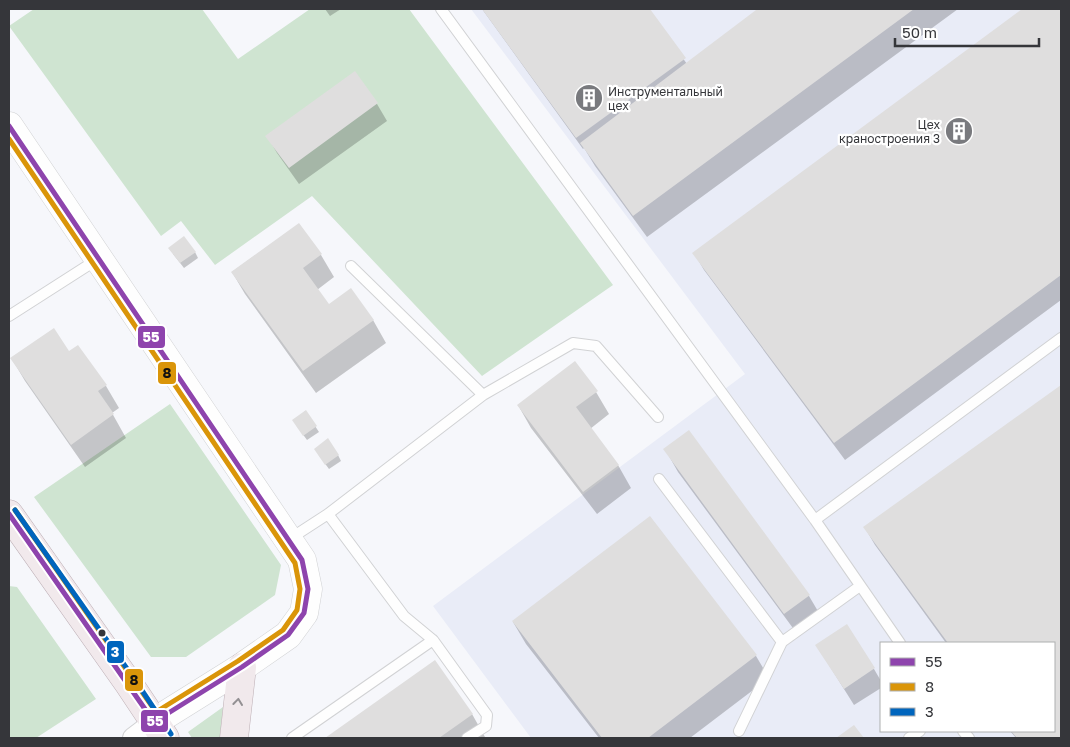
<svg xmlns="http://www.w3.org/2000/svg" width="1070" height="747" font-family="'Golos Text',sans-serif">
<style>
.built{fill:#e9ecf7;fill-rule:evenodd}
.green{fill:#cfe4d1}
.shadow{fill:#0003}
.building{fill:#dfdede}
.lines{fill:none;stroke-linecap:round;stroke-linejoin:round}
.service-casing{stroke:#d1d2d4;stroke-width:12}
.minor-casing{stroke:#d1d2d4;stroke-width:22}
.secondary-casing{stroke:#d1d2d4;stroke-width:29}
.primary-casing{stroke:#bdafb5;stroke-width:29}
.service{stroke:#fefefe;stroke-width:10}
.minor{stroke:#fefefe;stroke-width:20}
.secondary{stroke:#fefefe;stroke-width:28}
.primary{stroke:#f1e9ec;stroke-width:28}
.bus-1-casing{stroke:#fff;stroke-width:9}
.bus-2-casing{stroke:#fff;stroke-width:9}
.bus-3-casing{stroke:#fff;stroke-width:9}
.bus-1{stroke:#8e44ad;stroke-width:5}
.bus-2{stroke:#da9509;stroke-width:5}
.bus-3{stroke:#0065bd;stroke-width:5}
.oneway{stroke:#939093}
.bus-dot{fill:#35363a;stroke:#fff;stroke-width:2}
.labels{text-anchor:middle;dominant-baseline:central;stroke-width:4.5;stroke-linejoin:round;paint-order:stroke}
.poi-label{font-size:12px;fill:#35363a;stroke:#fff;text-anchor:start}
.line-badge{stroke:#fff;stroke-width:2}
.badge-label{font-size:14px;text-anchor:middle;font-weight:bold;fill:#fff}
.pale-badge-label{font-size:14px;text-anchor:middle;font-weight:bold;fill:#111}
</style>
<rect width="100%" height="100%" fill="#f6f7fb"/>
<!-- built -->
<path class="built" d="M471 9H1061V738H531L433 606 745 374ZM881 643H1054V731H881Z"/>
<!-- green -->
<path class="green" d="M34 9H202L238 59 310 9H409L613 285 482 376 312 196 215 265 181 221 161 236 9 26Z
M170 404 281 565 275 595 186 657H151L34 497Z
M9 586 17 587 96 699 36 738H9Z
M223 707 220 738H192L188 732Z"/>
<!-- shadow -->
<path class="shadow" d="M325 9H341L330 16Z
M482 9H648L687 64 757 11 755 9H958L647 237 595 166 584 148 583 149Z
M1024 9H1061V300L845 460 704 270 694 253Z
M355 73 377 104 387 121 299 184 277 153 267 136Z
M299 224 321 255 334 277 317 290 328 306 373 320 386 343 316 393 245 294 232 272Z
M195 252 198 258 184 268 173 254Z
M12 359 106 386 119 408 112 413 126 438 85 467 25 381Z
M1061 386V738H1016L1010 731H1054V643H946L875 545 865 528Z
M596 392 609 414 590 429 618 465 631 488 597 514 531 428 518 405Z
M305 411 319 432 307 440 296 425Z
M665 449 809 596 822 618 798 635 678 472Z
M318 454 338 455 341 461 329 469Z
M650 517 756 656 769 678 690 738H599L526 644 513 622Z
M817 646 874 669 881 681V688L854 705Z
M435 662 472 714 485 737 483 738H327Z"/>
<!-- building -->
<path class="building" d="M482 9H650L686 58 576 138Z
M755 9H914L633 216 580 143 756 10Z
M1022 9H1061V275L834 443 692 253Z
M355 71 378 103 289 168 265 136Z
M299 223 322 254 303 268 329 304 351 288 374 320 303 371 231 272Z
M184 236 196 252 180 263 168 248Z
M54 328 69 351 78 345 107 385 98 391 114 414 71 445 10 358Z
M575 361 598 391 576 407 619 465 583 492 517 405Z
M1061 385V738H1017L1011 731H1054V643H948L863 527Z
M306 410 317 426 303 436 292 420Z
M689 430 810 595 784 614 663 449Z
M328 438 339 455 325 465 314 449Z
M650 516 757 655 648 738H602L512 621Z
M847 624 875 668 844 689 815 645Z
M435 660 473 714 439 738H325Z
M854 725 864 738H836Z"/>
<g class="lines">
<defs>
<path id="service" d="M441 9 815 520 900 643
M351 266 483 395
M9 316 98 259
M659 479 782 642
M328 514 404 616 433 640 487 715 486 726 467 738
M815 520 1061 338
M288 540 328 514 483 395 573 343 596 346 658 417
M739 731 782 642 860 586
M963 731 969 738
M292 738 433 640
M909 738 920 731"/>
<path id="minor" d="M133 738 154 722"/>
<path id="secondary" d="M9 126 302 560 308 589 304 613 288 635 242 667 154 722"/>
<path id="primary" d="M9 514 129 684 165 738
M234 738 242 667"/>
</defs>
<!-- service casing -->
<use href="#service" class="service-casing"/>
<!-- minor casing -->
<use href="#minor" class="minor-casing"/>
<!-- secondary casing -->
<use href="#secondary" class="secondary-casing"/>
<!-- primary casing -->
<use href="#primary" class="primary-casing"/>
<!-- service -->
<use href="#service" class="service"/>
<!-- minor -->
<use href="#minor" class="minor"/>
<!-- secondary -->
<use href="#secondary" class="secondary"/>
<!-- primary -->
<use href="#primary" class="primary"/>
<defs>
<path id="bus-1" d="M9 126 302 560 308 589 304 613 288 635 242 667 154 722 9 514"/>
<path id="bus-2" d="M9 139 295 563 300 589 297 610 283 630 238 661 156 712 15 510"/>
<path id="bus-3" d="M15 510 135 680 171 734"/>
</defs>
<!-- bus-1 casing -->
<use href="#bus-1" class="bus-1-casing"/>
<!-- bus-2 casing -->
<use href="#bus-2" class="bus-2-casing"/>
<!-- bus-3 casing -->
<use href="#bus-3" class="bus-3-casing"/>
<!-- bus-1 -->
<use href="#bus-1" class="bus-1"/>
<!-- bus-2 -->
<use href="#bus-2" class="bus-2"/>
<!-- bus-3 -->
<use href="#bus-3" class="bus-3"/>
</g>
<!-- one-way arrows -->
<defs><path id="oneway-chevron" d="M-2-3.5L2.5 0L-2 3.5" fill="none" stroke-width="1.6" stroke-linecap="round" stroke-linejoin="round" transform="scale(1.25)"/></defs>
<use class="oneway" href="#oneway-chevron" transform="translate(238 702) rotate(-83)"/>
<!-- icons -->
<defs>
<symbol id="building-disc" viewBox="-11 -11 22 22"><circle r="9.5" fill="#797a7e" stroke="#fff"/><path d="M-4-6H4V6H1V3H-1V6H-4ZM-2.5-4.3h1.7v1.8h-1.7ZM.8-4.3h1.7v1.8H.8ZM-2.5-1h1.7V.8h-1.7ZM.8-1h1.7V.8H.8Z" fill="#fff"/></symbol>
</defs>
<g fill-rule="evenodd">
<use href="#building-disc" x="573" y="82" width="32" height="32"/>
<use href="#building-disc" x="943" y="115" width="32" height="32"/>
</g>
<!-- markers -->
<circle class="bus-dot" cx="102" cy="633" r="4.5"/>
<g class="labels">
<!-- poi labels -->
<g class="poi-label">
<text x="608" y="91">Инструментальный<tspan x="608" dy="14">цех</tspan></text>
<text x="940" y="124" text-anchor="end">Цех<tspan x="940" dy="14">краностроения 3</tspan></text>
</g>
</g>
<g class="line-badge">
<rect x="137" y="325" width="29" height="24" rx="5" fill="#8e44ad"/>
<rect x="157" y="361" width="20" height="24" rx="5" fill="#da9509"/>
<rect x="106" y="640" width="19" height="24" rx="5" fill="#0065bd"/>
<rect x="124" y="668" width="20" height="24" rx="5" fill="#da9509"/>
<rect x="140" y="709" width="29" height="24" rx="5" fill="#8e44ad"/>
</g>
<g class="badge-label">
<text x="151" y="342">55</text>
<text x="115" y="657">3</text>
<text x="155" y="726">55</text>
</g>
<g class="pale-badge-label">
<text x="167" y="378">8</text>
<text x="134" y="685">8</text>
</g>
<!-- border -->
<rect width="1070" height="747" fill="none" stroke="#35363a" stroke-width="20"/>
<!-- legend -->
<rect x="880" y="642" width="175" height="90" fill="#ffffff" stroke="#aeafb0"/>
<rect x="890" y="658" width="25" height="8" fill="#8e44ad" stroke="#aeafb0"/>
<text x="925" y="667" font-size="15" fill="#35363a">55</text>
<rect x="890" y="683" width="25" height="8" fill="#da9509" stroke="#aeafb0"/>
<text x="925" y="692" font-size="15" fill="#35363a">8</text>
<rect x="890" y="708" width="25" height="8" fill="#0065bd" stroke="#aeafb0"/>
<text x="925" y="717" font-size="15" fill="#35363a">3</text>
<!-- scale -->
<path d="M895 38v8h144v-8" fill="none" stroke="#35363a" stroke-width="2.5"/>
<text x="902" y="38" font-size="15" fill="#35363a" stroke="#ffffff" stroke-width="4" paint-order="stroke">50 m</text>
</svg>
